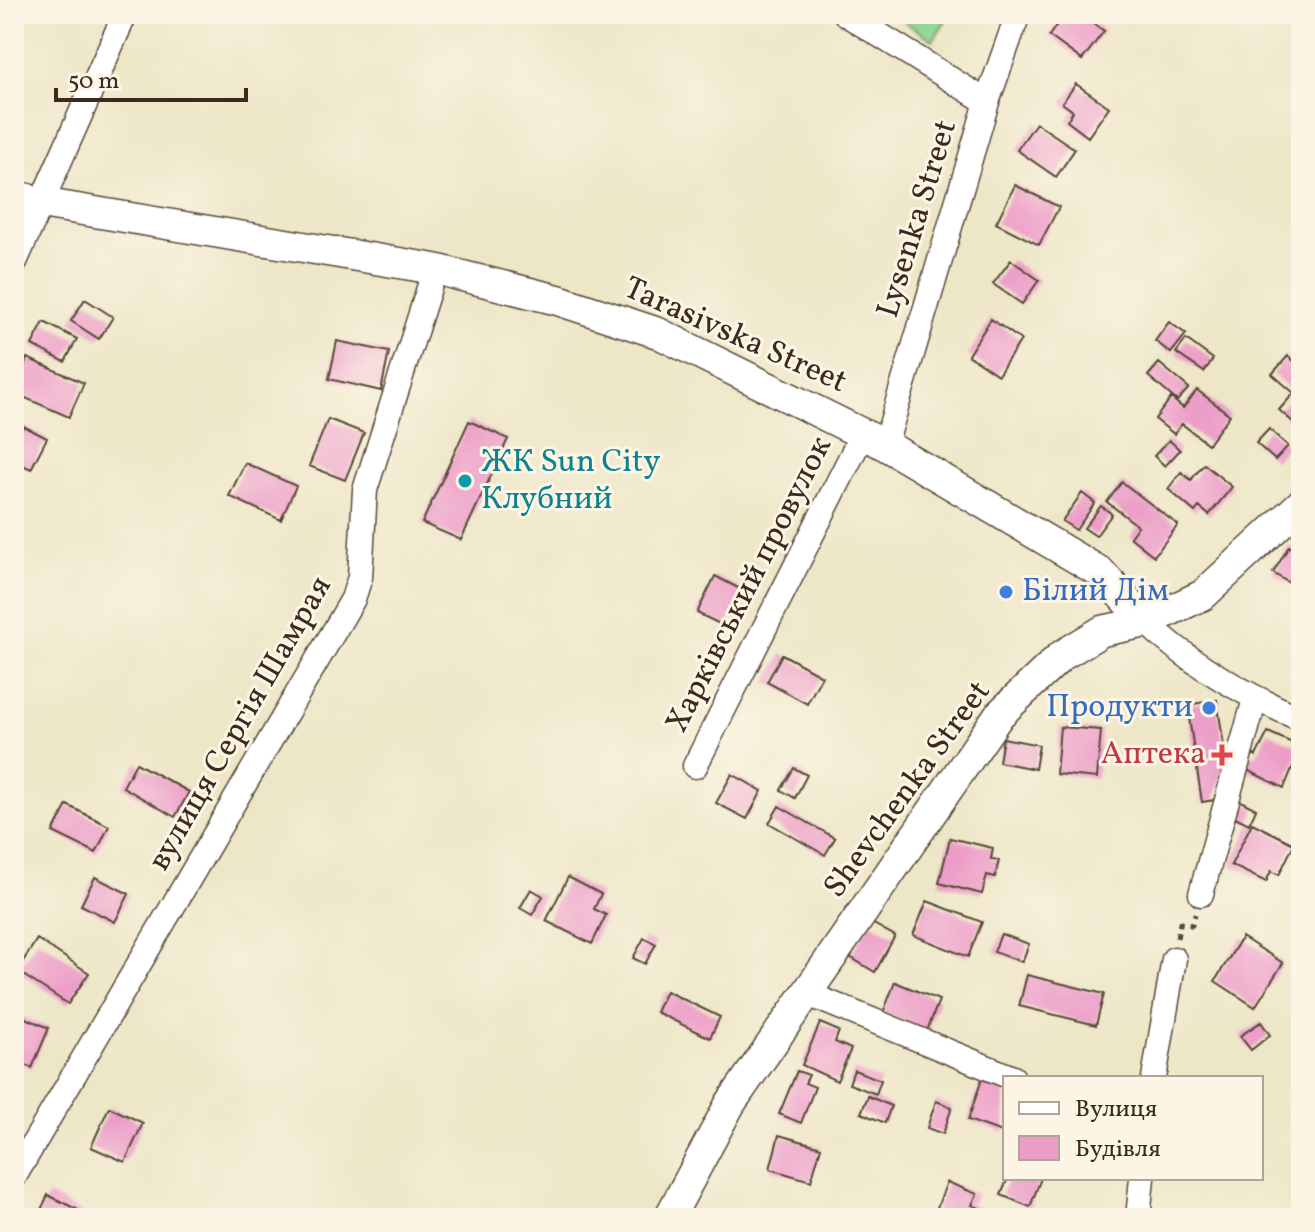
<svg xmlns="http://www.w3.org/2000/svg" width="1315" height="1232" font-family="Vollkorn,serif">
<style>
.green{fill:#8fd792;stroke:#658058;stroke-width:2}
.building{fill:#ec9ec8}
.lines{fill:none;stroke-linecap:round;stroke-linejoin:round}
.minor-casing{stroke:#564637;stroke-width:27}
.tertiary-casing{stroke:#564637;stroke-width:33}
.path{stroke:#564637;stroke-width:5;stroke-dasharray:6 6;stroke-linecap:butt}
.minor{stroke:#fff;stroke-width:24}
.tertiary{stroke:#fff;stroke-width:30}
.culture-dot{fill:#0f9aa8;stroke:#fcf5e5;stroke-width:3}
.shop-dot{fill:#3f7fe0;stroke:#fcf5e5;stroke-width:3}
.health-dot{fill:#e0444e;stroke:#fcf5e5;stroke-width:3}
.labels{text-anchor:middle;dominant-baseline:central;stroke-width:6;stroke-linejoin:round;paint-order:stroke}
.street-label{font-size:32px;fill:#3b2a1e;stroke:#fcf5e5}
.culture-label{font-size:32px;fill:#0d838f;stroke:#fcf5e5;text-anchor:start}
.shop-label{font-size:32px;fill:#366cbe;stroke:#fcf5e5;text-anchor:start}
.health-label{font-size:32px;fill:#be3a42;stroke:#fcf5e5;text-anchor:end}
</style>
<rect width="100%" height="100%" fill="#fcf5e5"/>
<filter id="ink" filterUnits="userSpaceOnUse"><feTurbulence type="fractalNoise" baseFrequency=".0125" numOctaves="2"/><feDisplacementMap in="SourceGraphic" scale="16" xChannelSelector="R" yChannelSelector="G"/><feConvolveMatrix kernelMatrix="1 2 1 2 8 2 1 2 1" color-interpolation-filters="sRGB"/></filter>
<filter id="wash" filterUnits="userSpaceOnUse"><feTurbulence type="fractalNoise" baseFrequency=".006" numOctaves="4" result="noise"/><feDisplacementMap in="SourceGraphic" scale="32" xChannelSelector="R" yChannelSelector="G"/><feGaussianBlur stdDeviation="1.8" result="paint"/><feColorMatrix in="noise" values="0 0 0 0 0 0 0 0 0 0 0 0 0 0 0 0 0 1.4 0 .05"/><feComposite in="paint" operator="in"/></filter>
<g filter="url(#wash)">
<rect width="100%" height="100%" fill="#ede6c7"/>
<!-- green -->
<path class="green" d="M892 14H950L933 40Z"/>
<g id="blocks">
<!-- building -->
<path class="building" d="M1064 14H1081L1104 31 1082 60 1049 36Z
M1076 84 1109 107 1088 137 1067 121 1073 111 1062 103Z
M1036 123 1075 149 1056 177 1017 150Z
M1015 185 1059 207 1039 245 996 223Z
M1011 260 1039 280 1022 304 993 284Z
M85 299 113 317 99 339 71 321Z
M991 319 1021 340 998 375 968 355Z
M44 322 77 339 65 362 32 345Z
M1169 322 1186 334 1171 353 1155 341Z
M1186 339 1213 359 1204 372 1176 353Z
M337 341 389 352 381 391 329 379Z
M1288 356 1301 367V429L1279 410 1294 393 1272 374Z
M27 358 84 383 69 417 14 393Z
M1159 363 1189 388 1177 401 1148 376Z
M1197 390 1230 415 1208 444 1182 424 1174 434 1155 419 1171 398 1183 408Z
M328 419 364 433 345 480 309 466Z
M469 421 508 439 461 540 422 523Z
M23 426 47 438 31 469 14 461V430L20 433Z
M1269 429 1288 446 1275 460 1256 443Z
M1169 440 1180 450 1165 466 1154 456Z
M245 463 296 486 281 520 229 496Z
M1204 464 1232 487 1209 515 1199 507 1195 512 1168 489 1181 472 1191 480Z
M1122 482 1178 525 1154 556 1130 537 1138 526 1107 502Z
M1082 493 1095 503 1076 530 1062 521Z
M1101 506 1112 514 1096 536 1084 528Z
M1289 546 1301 553V585L1297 582 1294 586 1273 573Z
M715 576 744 591 726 627 697 613Z
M782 654 822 676 807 704 767 682Z
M1217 700 1224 747 1231 746 1214 800 1202 802 1187 705Z
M1060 727 1101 730 1097 778 1056 774Z
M1268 732 1301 747 1284 788 1245 769 1252 754 1256 756Z
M1003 738 1039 745 1035 769 999 762Z
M136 763 189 792 175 817 123 787Z
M794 768 807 775 795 798 781 790Z
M732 774 762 791 747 819 716 803Z
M1233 797 1256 809 1249 824 1225 812Z
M67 805 109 826 96 853 53 832Z
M779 806 835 838 825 855 769 823Z
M1252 823 1294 844 1279 875 1271 871 1266 882 1231 865Z
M950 838 993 848 991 859 999 860 995 877 987 875 982 894 939 883Z
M95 877 129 894 115 922 81 905Z
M568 877 601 894 594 909 606 915 592 944 546 921Z
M531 889 543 896 532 915 520 908Z
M927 901 982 922 968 957 913 935Z
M870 922 895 936 875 972 850 957Z
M1001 934 1029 944 1022 962 994 952Z
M1242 937 1283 963 1255 1007 1215 981Z
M644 938 656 944 645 964 633 958Z
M37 939 89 973 68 1004 17 971Z
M1027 975 1104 994 1096 1025 1019 1006Z
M895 982 939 1000 927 1031 883 1013Z
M666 991 720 1017 710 1038 656 1012Z
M16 1014 49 1028 32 1068 14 1060Z
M1261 1022 1270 1035 1251 1050 1240 1036Z
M820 1023 839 1031 835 1042 851 1049 837 1081 802 1065Z
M854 1070 881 1080 876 1094 849 1084Z
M797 1071 809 1075 805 1083 815 1087 801 1123 779 1114Z
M982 1079 1005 1087V1133L968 1120Z
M868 1096 891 1106 885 1123 861 1113Z
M936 1101 952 1107 943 1134 927 1128Z
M109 1107 143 1123 125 1162 91 1147Z
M779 1135 821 1147 811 1181 770 1169Z
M1008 1178H1041L1030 1207 1001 1195Z
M947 1182 977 1194 972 1205 982 1209 979 1218H933Z
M48 1195 82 1212 79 1218H37Z"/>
</g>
</g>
<g filter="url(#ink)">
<use href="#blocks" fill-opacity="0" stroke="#564637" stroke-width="2"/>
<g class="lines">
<defs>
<path id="minor" d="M846 14 987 102
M14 264 125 14
M885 445 987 102 1018 14
M1146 622C1190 664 1245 695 1301 719
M695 766 863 433
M1201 894 1255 699
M808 994 1013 1078
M1154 1078 1174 959
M14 1177 353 599 360 577 365 490 435 269
M1138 1218 1142 1178"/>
<path id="tertiary" d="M14 195 41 203 435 269 558 300 658 333 885 445 1100 572 1146 622
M669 1218 730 1104 999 715 1061 656 1102 631 1146 622 1203 595 1301 504"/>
</defs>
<!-- minor casing -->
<use href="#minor" class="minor-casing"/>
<!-- tertiary casing -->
<use href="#tertiary" class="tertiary-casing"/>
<!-- path -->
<path class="path" d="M1177 938 1180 923 1192 925 1195 914"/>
<!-- minor -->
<use href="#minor" class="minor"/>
<!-- tertiary -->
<use href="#tertiary" class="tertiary"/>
</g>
</g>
<!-- markers -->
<circle class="culture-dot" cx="465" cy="481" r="8"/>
<g class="shop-dot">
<circle cx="1006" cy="592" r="8"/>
<circle cx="1209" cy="708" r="8"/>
</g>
<path class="health-dot" d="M1218 743h8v8h8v8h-8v8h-8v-8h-8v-8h8z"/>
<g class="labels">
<!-- street labels -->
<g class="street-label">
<text transform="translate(918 219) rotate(-73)">Lysenka Street</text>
<text transform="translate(735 336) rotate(24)">Tarasivska Street</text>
<text transform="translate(750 585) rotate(-63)">Харківський провулок</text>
<text transform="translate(241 724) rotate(-60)">вулиця Сергія Шамрая</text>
<text transform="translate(908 790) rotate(-54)">Shevchenka Street</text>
</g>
<!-- culture labels -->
<g class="culture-label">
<text x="481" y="463">ЖК Sun City<tspan x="481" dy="37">Клубний</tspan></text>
</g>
<!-- shop labels -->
<g class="shop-label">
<text x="1022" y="592">Білий Дім</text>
<text x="1193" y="708" text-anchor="end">Продукти</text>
</g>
<!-- health labels -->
<g class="health-label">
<text x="1206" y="755">Аптека</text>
</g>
</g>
<!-- margin -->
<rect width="1315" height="1232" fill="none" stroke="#fcf5e5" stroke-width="48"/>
<!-- legend -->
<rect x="1003" y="1076" width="260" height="104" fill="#fcf5e5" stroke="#afa495" stroke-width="2"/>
<rect x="1019" y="1102" width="40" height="12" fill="#ffffff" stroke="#afa495" stroke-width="2"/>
<text x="1075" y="1116" font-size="24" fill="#3b2a1e">Вулиця</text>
<rect x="1019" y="1136" width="40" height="24" fill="#ec9ec8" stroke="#afa495" stroke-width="2"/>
<text x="1075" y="1156" font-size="24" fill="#3b2a1e">Будівля</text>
<!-- scale -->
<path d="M56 88v12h190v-12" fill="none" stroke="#3b2a1e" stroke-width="4"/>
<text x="68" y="88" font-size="24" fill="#3b2a1e" stroke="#fcf5e5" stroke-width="6" paint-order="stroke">50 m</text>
</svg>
